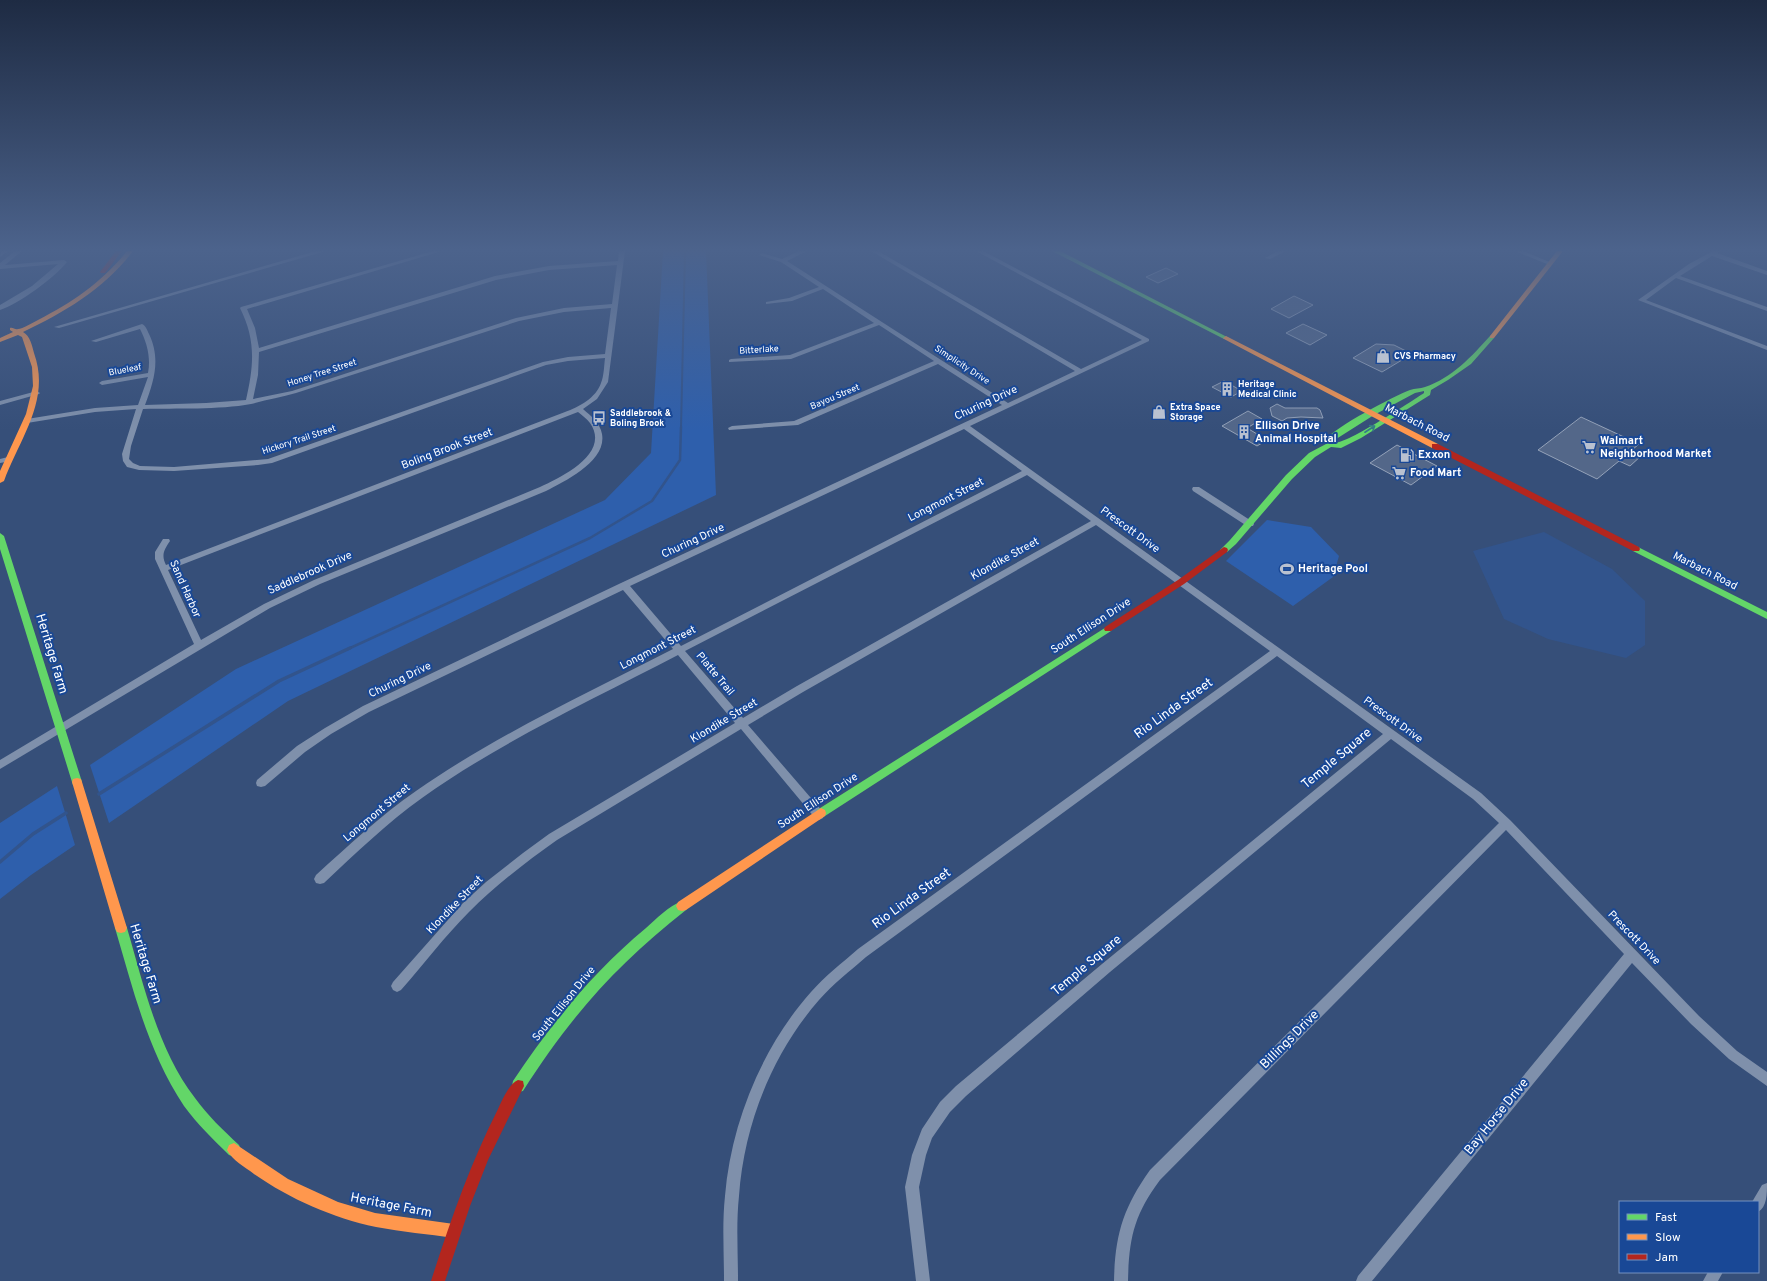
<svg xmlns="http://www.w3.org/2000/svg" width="1767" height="1281" font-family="Overpass,sans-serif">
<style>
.green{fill:#2e5fac}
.water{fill:#32548c}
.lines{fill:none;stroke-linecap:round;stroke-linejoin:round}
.stream-far2{stroke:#32548c;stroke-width:2}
.stream-far1{stroke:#32548c;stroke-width:2.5}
.stream{stroke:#32548c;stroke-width:3.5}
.building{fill:#536789;stroke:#94a2b9}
.street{fill:#7f90ab;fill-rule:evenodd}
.fast{fill:#63d668;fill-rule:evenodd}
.slow{fill:#ff974d;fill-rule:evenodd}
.jam{fill:#b3261e;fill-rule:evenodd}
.oneway{stroke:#337a86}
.labels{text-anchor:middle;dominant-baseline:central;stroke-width:4;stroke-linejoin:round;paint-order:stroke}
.far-street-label{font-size:9px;fill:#fff;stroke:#194896}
.far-poi-label{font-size:9px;font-weight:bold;fill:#fff;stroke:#194896;text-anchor:start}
.street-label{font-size:11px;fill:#fff;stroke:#194896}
.poi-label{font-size:11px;font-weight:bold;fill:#fff;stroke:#194896;text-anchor:start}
.near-street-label{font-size:13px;fill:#fff;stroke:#194896}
</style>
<rect width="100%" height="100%" fill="#364f79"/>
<!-- green -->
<path class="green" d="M663 251H706L716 495 288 701 109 823 90 765 236 669 605 500 651 453Z
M1267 520 1311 527 1339 556 1333 577 1293 606 1226 561Z
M57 786 75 845 31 875 0 899V823Z"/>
<!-- water -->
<path class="water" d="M1544 532 1612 569 1645 601V645L1626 658 1548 639 1504 619 1473 551Z"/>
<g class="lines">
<!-- stream-far2 -->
<path class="stream-far2" d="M681 428 685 251"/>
<!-- stream-far1 -->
<path class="stream-far1" d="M348 649 590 538 652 501 680 460 681 427"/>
<!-- stream -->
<path class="stream" d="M99 794 279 681 350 648
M0 862 33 834 66 813"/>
</g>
<!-- building -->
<path class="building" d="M1166 268 1178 274 1158 283 1146 277Z
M1294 296 1313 305 1289 318 1271 309Z
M1303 324 1327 335 1310 345 1286 333Z
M1376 344 1394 345 1412 354 1382 372 1353 358Z
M1224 381 1242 391 1231 397 1212 387Z
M1277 404 1285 408H1317L1320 410 1323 418 1301 417 1287 418 1282 421 1272 416 1270 408Z
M1248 411 1262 419 1247 428 1262 437V443L1257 446 1222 426Z
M1581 417 1639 444 1632 450 1642 455 1630 466 1619 461 1597 479 1538 450Z
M1397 445 1410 452 1437 466 1411 485 1370 463Z"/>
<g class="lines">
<!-- street -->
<path class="street" d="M1 251H8L0 257Z
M15 251H22L5 265 64 260 67 262C53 279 20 303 0 310V305L32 286 58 264 0 269V263Z
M316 251H326L59 328 54 327Z
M433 251H442L247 309 255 328 259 348 495 276 549 266 618 261 619 251H625L608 382 597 399 583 409C591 416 600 423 602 434 607 461 565 481 546 491L320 584 270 608 0 769V760L194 644 155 559V552L163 539H169L170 541C164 550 161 555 166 565L565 412C579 407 596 398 601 383 604 376 604 366 605 358L568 361 546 365 272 463 258 465 174 471 139 470 127 467 123 461 122 454 136 409 95 412 27 423 23 421 27 419 95 408 138 405 148 377 102 385 99 383 102 381 148 373C151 357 147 343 140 329L96 342 91 341 142 324C146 326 147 330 149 334 161 359 154 381 145 405L206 403 246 400C254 365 256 340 240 308L241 307ZM617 265 612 304 564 308 516 318 292 391 253 399 258 375 259 352 496 280 549 270ZM611 308 605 354 568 357 543 362 268 459 174 467 140 466 133 463 129 459 131 446 143 409C176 408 219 410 251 404 266 400 281 397 296 393L519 321 564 312ZM578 412C582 415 587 419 590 423 611 453 562 477 540 487L314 580 264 604 201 640 168 570Z
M799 251H807L787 261 1008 403 1075 371 871 251H878L1081 369 1142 340 976 251H983L1149 339V341L970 426 1481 793 1510 820 1699 1016 1737 1051 1767 1072V1086L1729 1059 1691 1024 1632 963 1372 1281H1356L1358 1276 1624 954 1506 830 1160 1180C1134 1215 1129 1238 1128 1281H1114C1115 1235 1123 1208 1150 1170L1499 823 1473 799 1391 739 1110 972 966 1096 950 1112 932 1138 926 1155 919 1187 930 1281H916L905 1187 912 1155 922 1129 940 1102 956 1086 1102 964 1383 734 1277 656 866 957C850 971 833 984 819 1000 772 1054 744 1125 739 1196 736 1224 738 1253 738 1281H724C724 1253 722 1224 725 1196 731 1123 762 1047 811 992 825 976 842 963 858 949L1270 651 1096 525 803 692 748 725 823 812 824 815 823 818 819 820 815 818 741 729 557 840C526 862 496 885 469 912 445 936 424 964 401 990L397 992 393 990 391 986 393 982 462 904 486 882 523 853 549 834 735 723 678 655C592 700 502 741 422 798 387 823 356 853 324 883L320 884 316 883 314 879 316 875C348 846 380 816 416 791 496 735 586 694 673 649L623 590 369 712 331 734 305 752 265 786 261 787 257 786 256 783 257 780 297 746 325 728 363 706 621 583 1002 405 938 364 798 425 729 430 728 428 732 426 794 421 934 361 879 325 791 359 729 362V360L731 359 790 355 874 323 823 289 792 301 766 304V302L789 298 819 287 781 262 759 255 762 253 782 259ZM964 429 1022 471 681 646 630 586ZM1027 475 1091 521 797 686 743 718 685 651Z
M1278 251H1286L1270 259 1265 258Z
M1515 251H1523L1552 263 1547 264Z
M1713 251H1720L1717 253 1767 271V275L1712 256 1680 276 1767 307V311L1676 278 1646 300 1767 346V350L1638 300 1689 264Z
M37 391 40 393 39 394 0 405V401Z
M8 457H11V461L0 463V459Z
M1193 487H1199L1253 522 1254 524 1253 526H1247L1193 491 1192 489Z
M1767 1183C1767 1194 1767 1207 1758 1212V1202H1752L1762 1185Z
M1708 1272H1723L1718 1281H1703Z"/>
<!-- fast -->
<path class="fast" d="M1052 251H1060L1229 338 1224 339Z
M1492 335 1494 336V338L1471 364 1448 380 1431 390 1430 395 1361 438 1341 448 1331 447 1315 457 1292 479 1236 544 1227 552H1221L1220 550 1230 540 1286 475 1309 453 1326 444 1325 440C1337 426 1392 397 1410 390 1415 388 1420 389 1425 387 1452 378 1472 356 1490 336ZM1424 391V393C1410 402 1346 445 1333 443V441L1374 415 1415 393Z
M0 533 4 536 82 782 81 785 77 786 73 785 72 782 0 549Z
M1636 546 1767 612V619L1633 551 1632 549Z
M1108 626 1111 627 1112 629 1111 631 825 816 821 818 817 816 816 813 817 810Z
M682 901 686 902 688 906 686 910C617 964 570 1017 523 1091L518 1092 513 1091 512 1086 513 1081C551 1024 593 972 646 928 656 919 669 906 682 901Z
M121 923 125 924 127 928C144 986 158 1050 195 1098 208 1116 223 1130 239 1145L241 1150 239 1155 234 1157 229 1155C213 1139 197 1124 184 1106 148 1052 133 989 115 928L117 924Z"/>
<!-- slow -->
<path class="slow" d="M127 251H133C104 289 65 312 23 332 30 336 32 345 34 353 51 400 20 438 4 481L0 483V471L26 414 33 386 32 367 22 337 18 335 0 342V338L13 332 10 330V328C13 327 15 330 18 329 22 329 34 322 38 320 73 302 102 282 127 251Z
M1557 251H1563L1494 338H1490V336Z
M1226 336 1438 444 1439 446 1438 448H1432L1224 339 1223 338Z
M77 778 81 779 82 782 127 928 125 932 121 933 117 932 115 928 72 782 73 779Z
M821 808 825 810 826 813 825 816 686 910 682 911 678 910 676 906 678 902Z
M234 1143 288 1179 338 1202 375 1213 454 1224 459 1226 461 1231 459 1236 454 1238C428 1234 402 1232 376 1227 333 1218 290 1199 254 1174 245 1167 232 1160 227 1150L229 1145Z"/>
<!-- jam -->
<path class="jam" d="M116 251H122L105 273H101L100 272Z
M1432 444H1438L1639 547 1640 549 1639 551H1633L1432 448Z
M1224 547 1227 548 1228 550 1227 552 1184 584 1111 631H1105L1104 629 1105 627 1178 580Z
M518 1080 523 1081 524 1086 488 1160 470 1206 445 1281H431C450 1222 470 1164 498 1109 502 1100 509 1084 518 1080Z"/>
</g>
<!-- one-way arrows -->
<defs><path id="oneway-shaft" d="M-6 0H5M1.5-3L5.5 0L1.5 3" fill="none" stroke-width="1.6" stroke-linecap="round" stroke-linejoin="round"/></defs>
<use class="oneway" href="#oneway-shaft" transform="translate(1370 429) rotate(-33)"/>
<!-- sky -->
<linearGradient id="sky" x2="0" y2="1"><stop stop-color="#1e2b43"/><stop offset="0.58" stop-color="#4c638c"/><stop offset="1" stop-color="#4c638c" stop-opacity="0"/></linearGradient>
<rect width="1767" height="430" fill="url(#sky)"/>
<!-- icons -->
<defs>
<symbol id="shop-bare" viewBox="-9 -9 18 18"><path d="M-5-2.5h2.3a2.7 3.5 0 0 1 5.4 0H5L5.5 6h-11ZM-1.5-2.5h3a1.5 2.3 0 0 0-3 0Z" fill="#b9c1d0" stroke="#194896" stroke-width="2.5" paint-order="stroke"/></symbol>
<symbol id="building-bare" viewBox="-9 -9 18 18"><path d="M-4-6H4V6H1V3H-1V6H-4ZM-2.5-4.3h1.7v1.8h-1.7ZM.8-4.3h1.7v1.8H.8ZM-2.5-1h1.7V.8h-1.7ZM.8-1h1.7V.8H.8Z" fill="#b9c1d0" stroke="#194896" stroke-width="2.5" paint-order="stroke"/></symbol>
<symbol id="bus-bare" viewBox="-9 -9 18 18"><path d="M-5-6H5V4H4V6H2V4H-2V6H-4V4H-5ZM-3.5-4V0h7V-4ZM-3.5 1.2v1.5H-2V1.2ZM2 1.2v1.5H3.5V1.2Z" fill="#b9c1d0" stroke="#194896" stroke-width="2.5" paint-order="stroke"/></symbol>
<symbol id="supermarket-bare" viewBox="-9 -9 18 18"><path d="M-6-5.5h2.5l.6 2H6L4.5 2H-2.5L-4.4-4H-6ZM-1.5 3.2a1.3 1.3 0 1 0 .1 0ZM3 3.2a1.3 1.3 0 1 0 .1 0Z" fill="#b9c1d0" stroke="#194896" stroke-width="2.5" paint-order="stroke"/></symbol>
<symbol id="fuel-bare" viewBox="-9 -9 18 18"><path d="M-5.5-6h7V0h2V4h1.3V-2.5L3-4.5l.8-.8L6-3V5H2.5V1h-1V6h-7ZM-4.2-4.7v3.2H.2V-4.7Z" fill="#b9c1d0" stroke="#194896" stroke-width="2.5" paint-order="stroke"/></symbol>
<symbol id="stadium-bare" viewBox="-9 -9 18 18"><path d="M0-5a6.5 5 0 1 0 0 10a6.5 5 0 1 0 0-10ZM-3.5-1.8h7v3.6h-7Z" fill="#b9c1d0" stroke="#194896" stroke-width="2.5" paint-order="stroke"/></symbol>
</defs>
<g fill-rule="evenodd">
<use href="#shop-bare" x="1373" y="346" width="20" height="20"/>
<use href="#building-bare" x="1217" y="379" width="20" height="20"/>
<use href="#shop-bare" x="1149" y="402" width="20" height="20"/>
<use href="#bus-bare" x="589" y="408" width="20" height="20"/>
<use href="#building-bare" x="1234" y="422" width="20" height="20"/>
<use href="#supermarket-bare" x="1579" y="437" width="20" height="20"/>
<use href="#fuel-bare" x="1397" y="445" width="20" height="20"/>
<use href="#supermarket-bare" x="1389" y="463" width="20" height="20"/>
<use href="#stadium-bare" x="1277" y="559" width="20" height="20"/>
</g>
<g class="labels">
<!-- far-street labels -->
<g class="far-street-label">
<text transform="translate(759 350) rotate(-4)">Bitterlake</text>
<text transform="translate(962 365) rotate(33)">Simplicity Drive</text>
<text transform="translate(125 370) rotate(-11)">Blueleaf</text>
<text transform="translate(322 373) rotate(-18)">Honey Tree Street</text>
<text transform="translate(835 397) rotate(-23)">Bayou Street</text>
<text transform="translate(299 440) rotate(-18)">Hickory Trail Street</text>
</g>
<!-- far-poi labels -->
<g class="far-poi-label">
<text x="1394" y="356">CVS Pharmacy</text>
<text x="1238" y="384">Heritage<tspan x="1238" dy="10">Medical Clinic</tspan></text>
<text x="1170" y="407">Extra Space<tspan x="1170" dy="10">Storage</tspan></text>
<text x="610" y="413">Saddlebrook &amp;<tspan x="610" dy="10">Boling Brook</tspan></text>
</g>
<!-- street labels -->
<g class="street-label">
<text transform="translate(986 403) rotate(-25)">Churing Drive</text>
<text transform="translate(1417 423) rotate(27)">Marbach Road</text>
<text transform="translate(447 449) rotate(-21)">Boling Brook Street</text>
<text transform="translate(946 500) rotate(-27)">Longmont Street</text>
<text transform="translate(1130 530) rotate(36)">Prescott Drive</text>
<text transform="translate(693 541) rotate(-25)">Churing Drive</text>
<text transform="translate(1005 559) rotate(-29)">Klondike Street</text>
<text transform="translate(1705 571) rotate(27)">Marbach Road</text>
<text transform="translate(310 573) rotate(-24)">Saddlebrook Drive</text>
<text transform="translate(185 589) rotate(66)">Sand Harbor</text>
<text transform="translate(1091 626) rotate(-33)">South Ellison Drive</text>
<text transform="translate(658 648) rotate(-27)">Longmont Street</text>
<text transform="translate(715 674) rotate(50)">Platte Trail</text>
<text transform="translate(400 680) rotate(-26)">Churing Drive</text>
<text transform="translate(1393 720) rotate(36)">Prescott Drive</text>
<text transform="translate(724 721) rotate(-31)">Klondike Street</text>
<text transform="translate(818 801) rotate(-33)">South Ellison Drive</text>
<text transform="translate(377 813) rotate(-40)">Longmont Street</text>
<text transform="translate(455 905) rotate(-46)">Klondike Street</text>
<text transform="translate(1634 938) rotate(46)">Prescott Drive</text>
<text transform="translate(564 1004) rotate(-51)">South Ellison Drive</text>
</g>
<!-- poi labels -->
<g class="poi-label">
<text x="1255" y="426">Ellison Drive<tspan x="1255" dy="13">Animal Hospital</tspan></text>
<text x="1600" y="441">Walmart<tspan x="1600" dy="13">Neighborhood Market</tspan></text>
<text x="1418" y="455">Exxon</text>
<text x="1410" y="473">Food Mart</text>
<text x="1298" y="569">Heritage Pool</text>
</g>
<!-- near-street labels -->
<g class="near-street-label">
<text transform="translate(51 654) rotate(73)">Heritage Farm</text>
<text transform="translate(1174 709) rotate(-36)">Rio Linda Street</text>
<text transform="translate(1337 759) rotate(-40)">Temple Square</text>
<text transform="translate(912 899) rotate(-36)">Rio Linda Street</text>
<text transform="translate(145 964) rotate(73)">Heritage Farm</text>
<text transform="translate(1087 966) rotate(-40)">Temple Square</text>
<text transform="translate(1290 1040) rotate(-45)">Billings Drive</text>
<text transform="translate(1497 1117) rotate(-51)">Bay Horse Drive</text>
<text transform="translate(391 1206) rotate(11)">Heritage Farm</text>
</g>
</g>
<!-- legend -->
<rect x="1619" y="1201" width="140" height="72" fill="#194896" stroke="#7591c0"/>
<rect x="1627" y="1214" width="20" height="6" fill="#63d668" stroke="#7591c0"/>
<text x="1655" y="1221" font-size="12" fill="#ffffff">Fast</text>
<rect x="1627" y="1234" width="20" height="6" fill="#ff974d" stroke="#7591c0"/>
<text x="1655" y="1241" font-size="12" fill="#ffffff">Slow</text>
<rect x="1627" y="1254" width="20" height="6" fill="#b3261e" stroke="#7591c0"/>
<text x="1655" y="1261" font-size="12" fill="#ffffff">Jam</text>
</svg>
